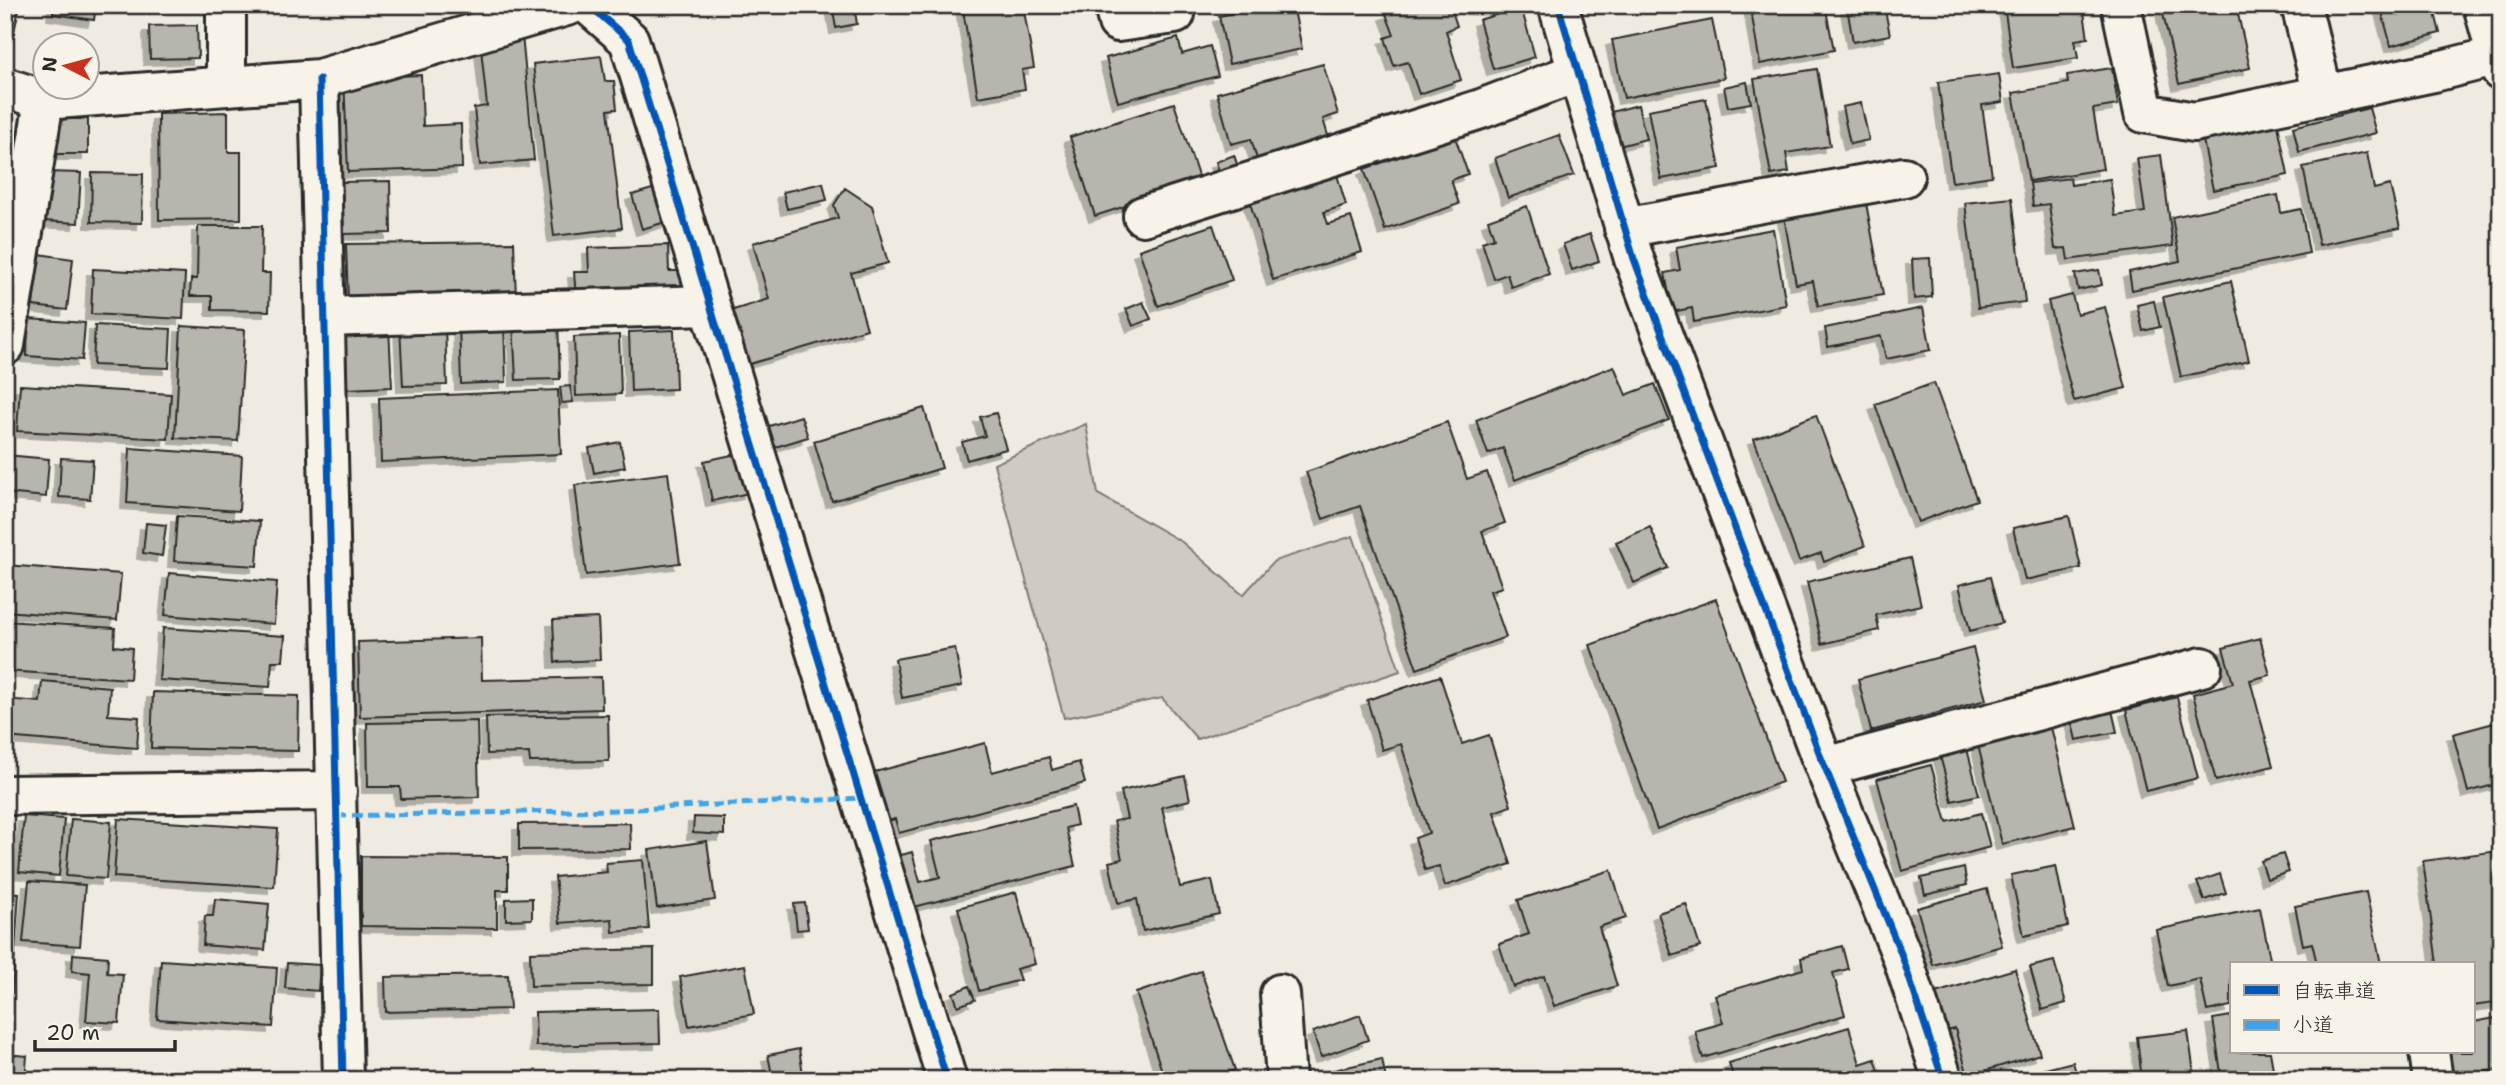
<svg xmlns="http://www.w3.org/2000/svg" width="2506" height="1085" font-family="'Shantell Sans','Klee One',sans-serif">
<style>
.green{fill:#cfcbc2;stroke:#7d7b76;stroke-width:2}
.building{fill:#b8b5ae;stroke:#2b2b2b;stroke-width:2;filter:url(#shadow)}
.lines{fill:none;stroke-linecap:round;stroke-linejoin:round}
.minor-casing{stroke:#2b2b2b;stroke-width:44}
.minor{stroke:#f7f3e8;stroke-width:38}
.quiet{stroke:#3ea3eb;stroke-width:5;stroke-dasharray:10 5;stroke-linecap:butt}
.cycleway-casing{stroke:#f7f3e8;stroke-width:11}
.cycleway{stroke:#0057b8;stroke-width:7}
</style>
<defs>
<filter id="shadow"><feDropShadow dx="-6" dy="6" stdDeviation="0" flood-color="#0004"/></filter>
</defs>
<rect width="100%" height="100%" fill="#efebe0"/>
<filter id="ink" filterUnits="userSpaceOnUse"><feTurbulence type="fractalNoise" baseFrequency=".0143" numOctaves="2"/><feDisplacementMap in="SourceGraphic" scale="14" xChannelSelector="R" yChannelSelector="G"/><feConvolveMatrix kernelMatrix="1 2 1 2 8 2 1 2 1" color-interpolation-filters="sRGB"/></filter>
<g filter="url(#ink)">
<!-- green -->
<path class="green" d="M1086 424 1098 494 1182 542 1243 595 1274 561 1353 536 1400 671 1197 739 1162 698 1064 718 994 464Z"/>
<!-- building -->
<path class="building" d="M5 5H20L8 58 5 57Z
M54 5H96L94 20 53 14Z
M832 5H854L857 24 836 28Z
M962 5H1023L1034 68 1022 70 1025 89 978 97Z
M1273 5H1293L1302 49 1229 64 1219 16Z
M1413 5H1450L1457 26 1446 31 1461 80 1419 94 1408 62 1394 66 1385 38 1394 35 1386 14Z
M1750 5H1825L1834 50 1760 64Z
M1855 5H1884L1890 35 1853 42 1847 7Z
M2004 5H2071V8L2083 6 2088 38 2075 40 2078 58 2013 68Z
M2161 5H2236L2250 68 2179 84Z
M2380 5H2433L2440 33 2391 46Z
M1521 7 1535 57 1493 69 1479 20Z
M1712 20 1724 78 1624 98 1612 40Z
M197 25 198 58 150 59 149 26Z
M522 35 534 160 480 165 474 108 487 106 480 39Z
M1178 38 1182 54 1210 46 1218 76 1118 102 1106 58Z
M601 56 605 81H614L617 109 608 110 622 228 554 236 533 64Z
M1323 64 1338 114 1323 119 1329 139 1257 159 1251 139 1231 144 1217 93Z
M2112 68 2118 105 2093 109 2103 169 2029 181 2013 93 2068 83 2067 75Z
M1817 69 1830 146 1786 153 1789 172 1771 175 1754 79Z
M1999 74 2003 102 1982 105 1992 176 1952 182 1938 82Z
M421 75 423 126 461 124 462 168 348 172 344 78Z
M1747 82 1751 103 1728 107 1724 87Z
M1706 99 1720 168 1661 179 1648 110Z
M1174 103 1200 182 1095 216 1070 137Z
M1861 103 1869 140 1850 144 1842 107Z
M1638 105 1646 139 1619 146 1611 112Z
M2369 108 2376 133 2299 152 2293 127Z
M228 112V152H241V219L159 220 158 114Z
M55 119H88V154H56Z
M2277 120 2288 175 2213 190 2202 135Z
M1559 135 1574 175 1508 198 1495 158Z
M1455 137 1468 174 1451 180 1459 204 1385 230 1364 169Z
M2367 153 2374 189 2390 185 2400 228 2319 245 2303 167Z
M1234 155 1240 173 1222 180 1216 162Z
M2161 155 2173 246 2068 260 2066 248 2055 249 2049 204 2033 206 2030 183 2070 178 2071 185 2110 179 2115 216 2145 212 2137 158Z
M1335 168 1346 205 1324 212 1328 224 1351 217 1362 252 1273 280 1248 196Z
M47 172 81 173 78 223 43 221Z
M92 173 143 174 142 223 91 222Z
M390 181 391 233 344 234 342 182Z
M823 183 827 200 787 209 783 192Z
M659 187 669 221 642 229 632 195Z
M845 188 872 206 888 263 851 273 867 329 743 366 727 312 769 299 753 243 838 218 834 205Z
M2278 195 2281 213 2301 209 2309 253 2132 290 2129 272 2180 261 2172 217Z
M2012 198 2025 302 1978 308 1965 203Z
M1866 203 1883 295 1818 306 1813 281 1796 284 1784 217Z
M1527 206 1549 274 1511 287 1507 274 1494 279 1482 242 1494 238 1488 220Z
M1213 225 1232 280 1158 306 1139 250Z
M198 226H262L261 273H270L269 311 212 310V296H190L191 279H197Z
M1773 229 1786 305 1694 322 1692 308 1672 312 1665 273 1680 270 1676 247Z
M1590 234 1599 261 1572 270 1563 244Z
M514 242 516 298 348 301 346 244Z
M668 245 669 271H688V294L576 298 574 272H589L588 248Z
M39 254 73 259 67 310 33 306Z
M1930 258 1932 297 1914 299 1912 259Z
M93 269 185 274 183 319 91 314Z
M2099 270 2102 285 2078 290 2075 274Z
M2231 281 2249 361 2181 377 2163 297Z
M2072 295 2077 314 2105 307 2126 388 2074 401 2048 301Z
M2154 301 2160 327 2143 331 2137 305Z
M1143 302 1151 319 1133 326 1126 309Z
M1923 308 1931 350 1886 359 1881 336 1828 347 1825 328Z
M28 319 85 323 82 360 27 356Z
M558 319 560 379 516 380 513 321Z
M504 322 506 382 461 384 459 324Z
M95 325 171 329 169 368 93 365Z
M445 325 447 385 403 386 400 326Z
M181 326 245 330 238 441 175 438Z
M389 328 392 387 347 389 345 330Z
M674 330 676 389 631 391 629 332Z
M619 335 621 394 576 396 574 337Z
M1614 366 1626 395 1655 384 1669 420 1515 480 1503 448 1488 454 1476 420Z
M1934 383 1977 500 1918 522 1875 404Z
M20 385 171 394 168 439 17 431Z
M570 386 573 402 562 403 560 387Z
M558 390 561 454 381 462 379 398Z
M924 408 942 468 832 501 814 441Z
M996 413 1006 449 967 460 962 442 985 436 980 417Z
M1816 415 1865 546 1824 562 1821 553 1799 561 1754 439Z
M801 416 808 437 769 449 763 428Z
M1447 422 1467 479 1487 472 1505 523 1482 531 1502 587 1490 591 1506 637 1417 669 1360 506 1323 519 1306 472Z
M620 442 625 467 594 473 589 448Z
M130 448 242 456 239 511 127 503Z
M741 453 749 493 712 501 704 461Z
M6 455 49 459 46 497 5 493Z
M61 458 93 460 90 499 59 497Z
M668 473 680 563 586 575 575 485Z
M177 516 260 521 257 566 174 561Z
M2069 516 2081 568 2025 580 2013 528Z
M146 523 166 525 162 556 143 553Z
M1650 527 1668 568 1634 583 1616 542Z
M1910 558 1921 605 1876 615 1879 630 1822 644 1807 582Z
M5 565 121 574 117 620 5 611Z
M169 573 277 582 274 624 165 615Z
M1990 577 2002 623 1970 631 1959 585Z
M1716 599 1782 782 1657 829 1590 645Z
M598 618 600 660 555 662 553 620Z
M5 621 115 628 114 646 132 648 130 679 5 671Z
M163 628 285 636 283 661H272L270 687 159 680Z
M481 638 482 680 601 677 602 709 360 717 358 642Z
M2260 638 2270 675 2250 680 2273 766 2216 781 2193 694 2233 683 2223 648Z
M955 648 962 686 902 698 895 659Z
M1973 648 1986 700 1871 731 1858 679Z
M1440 676 1462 744 1489 735 1511 806 1494 812 1511 864 1445 886 1439 866 1425 870 1415 838 1429 833 1401 744 1382 750 1367 700Z
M42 681 110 687 108 715 139 717 137 748 5 737V699L40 702Z
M153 692 299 696 298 751 151 748Z
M2177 697 2198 778 2146 791 2126 710Z
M2111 706 2117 732 2076 740 2070 715Z
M608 715 609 761 530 762 529 753 487 754 486 717Z
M477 721 479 797 401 799 400 787H368L367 723Z
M2050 723 2075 826 2002 844 1977 741Z
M2494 723 2501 752V783L2468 792 2453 734Z
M985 743 992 772 1049 757 1052 770 1079 762 1085 783 899 833 895 819 884 822 871 773Z
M1966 745 1979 795 1952 801 1939 752Z
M1931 765 1947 822 1981 813 1990 847 1902 871 1877 779Z
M1185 776 1190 800 1162 807 1180 887 1212 880 1219 914 1143 931 1137 899 1118 903 1109 862 1122 859 1114 821 1127 819 1121 791Z
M1073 806 1077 825 1066 828 1075 866 910 908 898 856 912 852 920 882 940 877 931 841Z
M24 816 64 819 59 876 19 872Z
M694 817 724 818V835L693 833Z
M71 819 111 822 106 879 66 876Z
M118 819 278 829 274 887 114 877Z
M630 823 631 849 519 850V824Z
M707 841 715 900 657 908 649 850Z
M2498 851 2501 875V1002L2473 1006V964H2437L2423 861Z
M2283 854 2289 872 2267 879 2261 861Z
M361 856 508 857V890H497V928L361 926Z
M643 860 649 929 613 932 612 919 560 923 555 877 607 872 606 863Z
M2056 866 2068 926 2024 936 2011 875Z
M1964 868 1967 885 1925 895 1921 878Z
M1611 870 1626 918 1599 927 1617 986 1554 1006 1544 976 1513 987 1499 944 1529 934 1518 900Z
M2220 874 2226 893 2204 900 2197 882Z
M29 881 85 885 80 946 23 942Z
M1987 889 2002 946 1933 965 1917 908Z
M5 892 19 893 12 993H5Z
M1016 892 1035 964 1016 969 1020 980 979 991 958 908Z
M2366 892 2381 964H2317L2312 943 2303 945 2295 906Z
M532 898V919L506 920V899Z
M215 899 269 904 265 950 203 945 205 916H213Z
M805 903 808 929 797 930 794 904Z
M1686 904 1700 947 1672 956 1658 913Z
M2260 908 2271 964H2231V1006L2207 1011 2200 979 2168 986 2156 930Z
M1842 946 1848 969 1833 973 1845 1015 1703 1058 1695 1031 1723 1023 1715 995 1803 969 1801 958Z
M654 949V984L531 986 530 952Z
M73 954 108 957 107 973 123 974 119 1023 86 1021 90 973 72 971Z
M161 960 277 968 273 1027 157 1019Z
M2054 961 2066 1003 2042 1010 2030 967Z
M287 963 320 965 318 991 285 988Z
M745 965 754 1014 689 1026 680 977Z
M2015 969 2040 1054 1968 1076 1955 1029 1943 1032 1932 994Z
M1201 971 1235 1070 1206 1080H1165L1136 993Z
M508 975 510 1009 386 1012 385 977Z
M969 986 975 1000 958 1006 953 993Z
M659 1009 660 1043 536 1046 535 1012Z
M1360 1015 1368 1040 1321 1057 1313 1032Z
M2231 1016V1052H2270L2275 1080H2222L2213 1019Z
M2501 1017V1069L2449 1079 2443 1052H2473V1022Z
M1849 1027 1860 1064 1875 1059 1882 1080H1734L1729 1063Z
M2188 1031 2195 1080H2142L2137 1037Z
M799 1049 804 1080H773L768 1055Z
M5 1054 27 1056 25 1080H5Z
M1382 1059 1386 1080H1308V1076Z
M2073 1062 2078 1080H2002Z"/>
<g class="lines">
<defs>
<path id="minor" d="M589 5 629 40 947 1080
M1114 5 1118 22 1175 14
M1558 5 1634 259 1820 755 1902 956 1943 1080
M2121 5 2144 113 2194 122 2434 72 2501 55
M2301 5 2323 95
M2483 5 2501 71
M319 79 343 1080
M226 86V5
M5 87 44 100 319 79 570 5
M1143 216 1481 109 1578 72
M1624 228 1904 177
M325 317 709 305
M5 345 44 100
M1825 767 2202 667
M5 795 337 791
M1280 994 1286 1080
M2429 1052 2433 1080"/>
</defs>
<!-- minor casing -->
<use href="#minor" class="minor-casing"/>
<!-- minor -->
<use href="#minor" class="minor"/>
<!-- quiet -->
<path class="quiet" d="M337 816 615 810 861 798"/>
<defs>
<path id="cycleway" d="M589 5 629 40 947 1080
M1558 5 1634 259 1820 755 1902 956 1943 1080
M319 79 343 1080"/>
</defs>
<!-- cycleway casing -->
<use href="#cycleway" class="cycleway-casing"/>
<!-- cycleway -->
<use href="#cycleway" class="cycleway"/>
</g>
</g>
<!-- margin -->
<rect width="2506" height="1085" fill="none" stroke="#f7f3e8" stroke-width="28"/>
<rect x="14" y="14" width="2478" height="1057" fill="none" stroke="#2b2b2b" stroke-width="2.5" filter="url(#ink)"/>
<!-- legend -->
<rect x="2230" y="962" width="245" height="91" fill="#f7f3e8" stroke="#a5a39c" stroke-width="2"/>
<rect x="2244" y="985" width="35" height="10" fill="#0057b8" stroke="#a5a39c" stroke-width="2"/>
<text x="2292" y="998" font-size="21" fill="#2b2b2b">自転車道</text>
<rect x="2244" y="1020" width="35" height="10" fill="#3ea3eb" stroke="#a5a39c" stroke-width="2"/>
<text x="2292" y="1032" font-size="21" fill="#2b2b2b">小道</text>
<!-- north arrow -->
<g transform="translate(66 66) rotate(276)"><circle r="33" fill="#f7f3e8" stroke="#a5a39c" stroke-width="2"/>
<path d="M0-5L12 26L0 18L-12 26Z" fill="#c8321e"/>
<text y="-10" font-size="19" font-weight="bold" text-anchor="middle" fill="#2b2b2b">N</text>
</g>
<!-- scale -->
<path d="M35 1040v10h140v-10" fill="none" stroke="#2b2b2b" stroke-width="3.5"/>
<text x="46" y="1040" font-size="21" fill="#2b2b2b" stroke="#f7f3e8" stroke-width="5" paint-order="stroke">20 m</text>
</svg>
